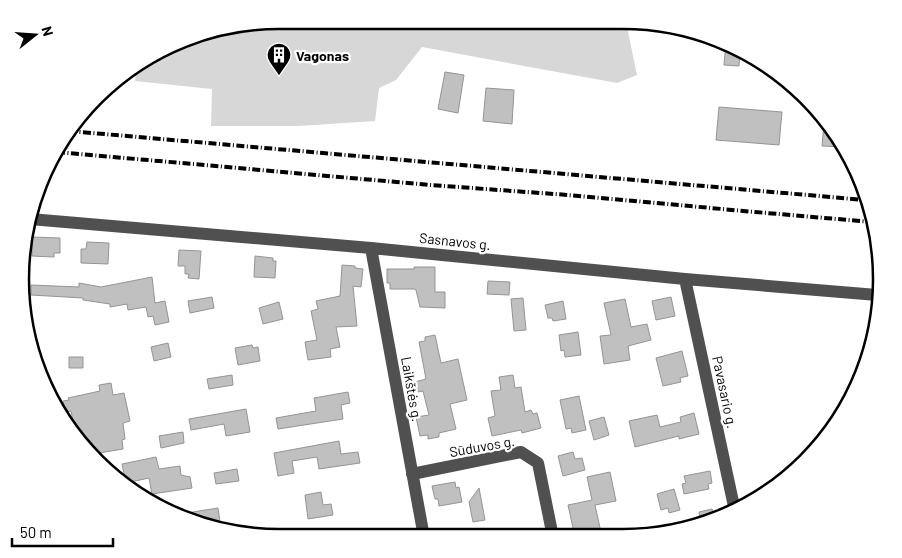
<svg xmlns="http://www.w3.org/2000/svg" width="902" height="558" font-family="Barlow,sans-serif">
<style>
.green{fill:#d7d7d7}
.building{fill:#c0c0c0;stroke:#949494}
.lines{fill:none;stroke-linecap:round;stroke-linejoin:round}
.minor{stroke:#505050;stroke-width:12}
.rail{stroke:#000;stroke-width:4;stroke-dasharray:8 2.5 1 2.5;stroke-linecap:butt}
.labels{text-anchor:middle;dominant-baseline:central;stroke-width:4.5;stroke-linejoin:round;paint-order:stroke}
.poi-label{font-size:14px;font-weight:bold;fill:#000;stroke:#fff;text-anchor:start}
.street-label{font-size:14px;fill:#000;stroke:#fff}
.rim{fill:none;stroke:#000;stroke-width:2.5}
</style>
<rect width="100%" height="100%" fill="#fff"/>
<!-- green -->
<path class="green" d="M279 20 625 22 627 27 637 75 617 83 422 47 396 80 379 88 375 121 299 126H211L212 89 135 81 137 65 196 34Z"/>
<!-- building -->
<path class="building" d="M726 42 740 50 739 66 724 65Z
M445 72 464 75 458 113 438 109Z
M486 88 514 90 512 124 483 121Z
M719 107 782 112 779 145 716 140Z
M824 123 830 129 845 147 822 146Z
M32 237 60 238V253H54V257L32 256Z
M87 242 109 243 108 264 81 263V249H86Z
M179 250 201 251 199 279 188 278 189 274H185V266H178Z
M255 256 273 258V261H276L275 278 254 277Z
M342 265 355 266V268L363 269 361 287 353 286 357 326 336 327 340 347 330 349 331 357 308 360 305 342 317 340 311 311 318 309 316 301 340 296Z
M414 267H435V292H445V308L420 307 416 290 415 289H390V283H387V269H414Z
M152 277 155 303 165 301 169 322 155 325 153 316 148 317 146 307 128 310 127 304 110 307V304L83 300V298L31 295V285L79 287V283L101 287Z
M488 281 510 282 509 295 487 294Z
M212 297 214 308 190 313 188 301Z
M671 297 675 316 656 320 652 301Z
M523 298 526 330 514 331 511 299Z
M625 299 631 327 647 324 651 340 628 346 630 360 604 364 600 336 611 335 604 303Z
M563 301 566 319 553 321 552 318H548L545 305Z
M279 302 283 319 263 324 259 308Z
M578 332 581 355 565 357 564 350 561 351 559 335Z
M435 335 441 363 458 359 467 400 450 404 456 429 439 433V437L428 439V435L420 436 416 417 429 415 423 391 418 392 415 382 426 379 419 342 425 341V337Z
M168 343 171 357 154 361 151 347Z
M252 345 253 348 258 347 260 361 238 365 235 348Z
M682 351 688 376 680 378 681 382 663 386 656 358Z
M69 357H83V368H69Z
M232 375 233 385 209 389 207 379Z
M513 375 515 388 521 387 525 412 531 410 533 414 537 413 541 428 522 433 521 430 492 436 488 418 495 416 491 391 501 390 499 377Z
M111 383 113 395 124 393 130 421 123 423 125 439 122 440 123 449 93 454 76 436 71 411 66 412 63 401 69 400 68 398 100 391 99 385Z
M348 392 350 403 341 405 343 419 278 429 276 418 316 411 314 398Z
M579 396 586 430 572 433 571 428 566 429 560 400Z
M246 409 250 432 226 436 224 424 191 430 189 419Z
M694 413 699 434 679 439V436L635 447 629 421 657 415 660 427 681 422 680 417Z
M604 417 609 435 594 440 589 421Z
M183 432 184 443 161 448 159 436Z
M339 441 341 454 358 452 360 463 319 469 317 457 292 461 294 473 278 476 274 453Z
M573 452 575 459 582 458 585 470 563 476 558 456Z
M156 457 159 469 180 466 181 475 190 477 192 488 152 494 149 478 126 483 122 464Z
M237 469 239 481 216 484 214 473Z
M710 471 712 483 708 484 709 489 684 494 682 484 686 483 684 476Z
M610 472 616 501 595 505 602 537H575L568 505 592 500 587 477Z
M455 482 456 488 459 487 462 502 439 506 438 499H435L432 486Z
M479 488 485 520 473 522 469 502Z
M674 489 680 510 669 513 668 508 661 510 657 494Z
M321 492 323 505 331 504 333 515 308 519 305 495Z
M218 508 221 529 180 518 174 515Z
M712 509 715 519 701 525 699 512Z"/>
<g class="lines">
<!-- minor -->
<path class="minor" d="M30 219 371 248 685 279 877 295
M371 248 424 537
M685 279 735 511
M412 474 521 452 538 463 553 537"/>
<!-- rail -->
<path class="rail" d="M69 131 865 200
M57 152 430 185 568 195 755 212 872 222"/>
</g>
<!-- icons -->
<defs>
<symbol id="building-pin" viewBox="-11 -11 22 30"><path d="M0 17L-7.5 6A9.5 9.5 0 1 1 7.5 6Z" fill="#000" stroke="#fff"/><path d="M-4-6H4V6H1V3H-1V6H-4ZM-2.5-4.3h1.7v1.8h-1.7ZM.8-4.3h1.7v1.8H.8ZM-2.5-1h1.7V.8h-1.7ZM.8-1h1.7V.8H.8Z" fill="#fff"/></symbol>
</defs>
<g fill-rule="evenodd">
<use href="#building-pin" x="265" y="41" width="28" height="38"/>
</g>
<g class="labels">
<!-- poi labels -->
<g class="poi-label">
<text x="296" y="55">Vagonas</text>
</g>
<!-- street labels -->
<g class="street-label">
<text transform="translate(455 241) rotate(6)">Sasnavos g.</text>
<text transform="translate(412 389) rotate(80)">Laikštės g.</text>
<text transform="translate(725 392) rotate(78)">Pavasario g.</text>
<text transform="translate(482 446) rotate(-10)">Sūduvos g.</text>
</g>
</g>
<!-- crop -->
<path d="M0 0H902V558H0ZM279 29H623A250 250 0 0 1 873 279V279A250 250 0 0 1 623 529H279A250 250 0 0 1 29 279V279A250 250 0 0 1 279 29Z" fill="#fff" fill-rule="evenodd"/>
<path class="rim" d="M279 29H623A250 250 0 0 1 873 279V279A250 250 0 0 1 623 529H279A250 250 0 0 1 29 279V279A250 250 0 0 1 279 29Z"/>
<!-- north arrow -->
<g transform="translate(35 35) rotate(73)" stroke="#ffffff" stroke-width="4" paint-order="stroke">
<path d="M0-4L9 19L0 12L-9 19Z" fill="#000000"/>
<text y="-8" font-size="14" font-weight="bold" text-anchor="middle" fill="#000000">N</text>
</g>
<!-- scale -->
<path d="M12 538v8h101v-8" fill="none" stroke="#000000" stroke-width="2.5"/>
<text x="20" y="538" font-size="15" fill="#000000" stroke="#ffffff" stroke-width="4" paint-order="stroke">50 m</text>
</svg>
